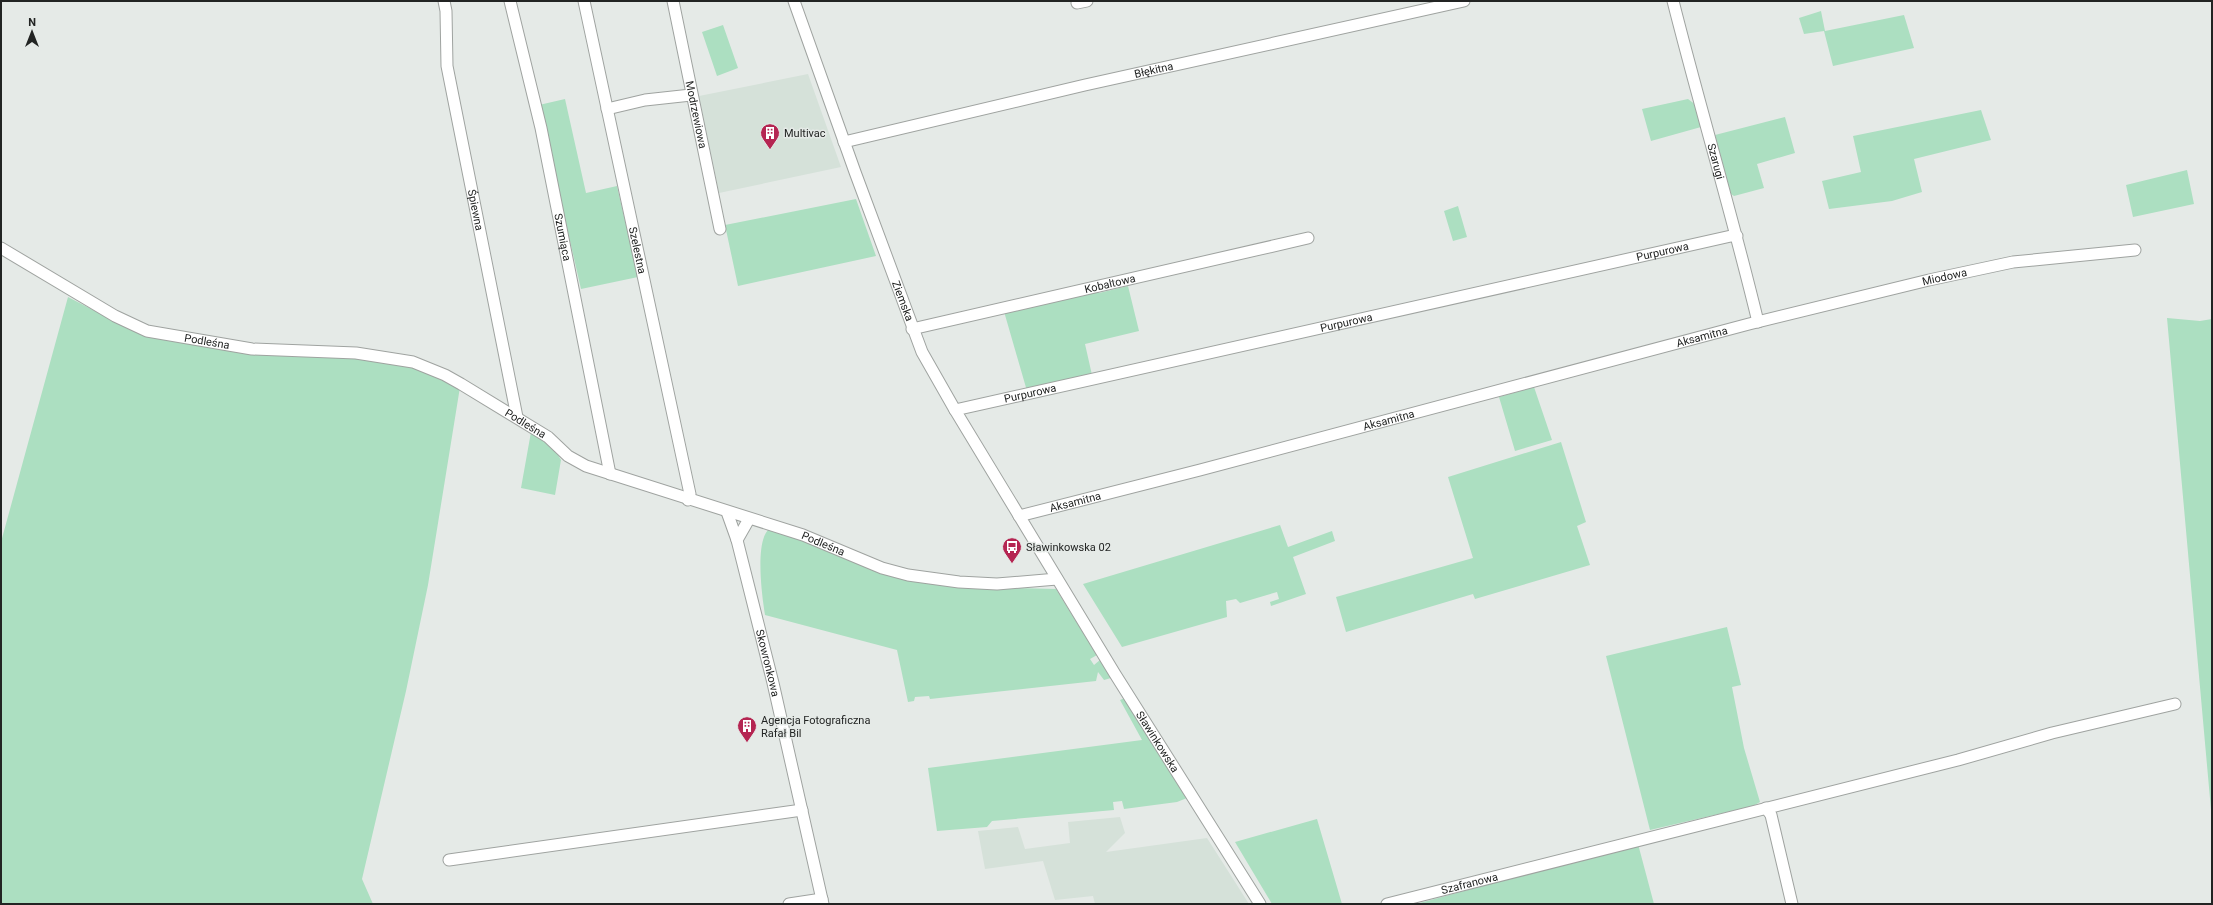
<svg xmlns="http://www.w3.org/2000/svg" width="2213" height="905" font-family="Roboto,sans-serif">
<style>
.built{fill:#d5e1d9}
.green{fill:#acdfc1}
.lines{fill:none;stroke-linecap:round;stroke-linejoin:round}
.minor-casing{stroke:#9fa3a0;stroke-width:13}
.minor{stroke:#fff;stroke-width:11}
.labels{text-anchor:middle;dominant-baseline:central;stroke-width:3;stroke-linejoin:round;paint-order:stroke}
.street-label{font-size:11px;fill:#222423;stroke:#e5eae7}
.poi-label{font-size:11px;fill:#222423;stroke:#e5eae7;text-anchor:start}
</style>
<rect width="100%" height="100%" fill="#e5eae7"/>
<!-- built -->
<path class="built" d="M808 74 841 167 719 193 699 96Z
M1120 817 1125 833 1106 852 1207 838 1249 904H1095L1093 896 1055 900 1043 861 985 869 978 831 1018 827 1025 849 1070 843 1068 822Z"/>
<!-- green -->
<path class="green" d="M1821 11 1825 31 1904 15 1914 48 1833 66 1824 31 1804 34 1799 18Z
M723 25 738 68 717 76 702 32Z
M565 99 586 193 617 186 638 277 581 289 539 105Z
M1688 99 1696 105 1701 127 1651 141 1642 109Z
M1981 110 1991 140 1914 159 1922 192 1892 201 1829 209 1822 181 1861 172 1853 136Z
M1785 117 1795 153 1757 164 1764 188 1734 196 1731 194 1715 135Z
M2187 170 2194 204 2133 217 2126 185Z
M856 199 876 256 738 286 725 225Z
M1458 206 1467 237 1453 241 1444 211Z
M1128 286 1139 331 1085 344 1092 375 1027 391 1003 308 1097 287 1099 293Z
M68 297 118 323 172 340 357 356 415 366 460 387 428 585 406 691 362 879 373 904H1V542Z
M2167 318 2200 321 2212 319V821Z
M1534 387 1552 440 1515 451 1499 397Z
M531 432 555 450 561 460 555 495 521 488Z
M1561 442 1586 522 1577 526 1590 565 1475 599 1473 594 1346 632 1336 597 1473 558 1448 477Z
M1280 525 1288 547 1332 531 1335 541 1293 557 1306 594 1271 606 1270 602 1279 599 1277 592 1240 603 1236 599 1226 601 1227 617 1122 647 1083 584Z
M768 530 800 539 881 573 910 581 971 587 1056 589 1097 655 1090 659 1094 665 1100 660 1111 678 1104 680 1098 672 1096 681 930 699 929 696 915 697 914 701 908 702 897 650 765 615C762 596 755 544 768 530Z
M1727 627 1741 685 1732 687 1744 748 1760 802 1753 806 1650 830 1606 656Z
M1127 697 1187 798 1177 802 1124 809 1122 801 1113 802 1114 810 992 821 987 827 937 831 928 768 1142 740 1120 700Z
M1317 819 1342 904H1272L1235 842Z
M1638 844 1654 904H1416Z"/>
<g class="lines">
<defs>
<g id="minor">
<path id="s1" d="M444 1 446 11 447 66 517 417"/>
<path id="s2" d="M510 1 541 128 610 474"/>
<path id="s3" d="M584 1 690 494 688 500"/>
<path id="s4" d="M673 1 720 229"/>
<path id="s5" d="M794 1 855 172 922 352 955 410 1115 674 1260 904"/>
<path id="s6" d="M1673 1C1700 108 1732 214 1758 322"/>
<path d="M1077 3 1087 1"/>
<path d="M607 109 645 100 691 95"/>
<path id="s7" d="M844 142 1085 85 1464 1"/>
<path id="s8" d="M1 248 115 316 147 331 252 349 356 353 413 362 445 375 461 384 548 437 568 456 586 466 803 535 882 568 908 575 959 582 997 584 1057 579"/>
<path id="s9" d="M912 329 1308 238"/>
<path id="s10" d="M955 410 1731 236H1737"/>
<path d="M727 512 737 540"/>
<path id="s11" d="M1019 516 1200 470 1749 324 1929 280 2013 262 2135 250"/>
<path id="s12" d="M749 519 737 540 773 683 823 904"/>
<path d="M1766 808 1771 815 1792 904"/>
<path d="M449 860 802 810"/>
<path d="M789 904 822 899"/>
<path id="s13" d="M1387 904 1958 760 2052 733 2175 704"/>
</g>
</defs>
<!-- minor casing -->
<use href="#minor" class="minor-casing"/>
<!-- minor -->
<use href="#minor" class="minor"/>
</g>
<!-- icons -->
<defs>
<symbol id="building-pin" viewBox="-11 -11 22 30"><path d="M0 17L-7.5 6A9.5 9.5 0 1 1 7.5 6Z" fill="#b52552" stroke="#e5eae7"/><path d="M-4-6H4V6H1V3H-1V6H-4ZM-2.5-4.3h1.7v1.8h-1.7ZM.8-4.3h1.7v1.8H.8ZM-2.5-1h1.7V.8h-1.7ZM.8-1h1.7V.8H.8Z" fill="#fff"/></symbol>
<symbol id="bus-pin" viewBox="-11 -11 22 30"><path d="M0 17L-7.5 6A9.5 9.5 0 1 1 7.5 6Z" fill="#b52552" stroke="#e5eae7"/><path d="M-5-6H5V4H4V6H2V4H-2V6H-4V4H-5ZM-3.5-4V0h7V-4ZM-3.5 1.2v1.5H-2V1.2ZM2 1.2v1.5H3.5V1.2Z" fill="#fff"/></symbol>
</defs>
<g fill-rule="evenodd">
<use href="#building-pin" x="759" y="122" width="22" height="30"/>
<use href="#bus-pin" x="1001" y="536" width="22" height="30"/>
<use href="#building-pin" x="736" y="715" width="22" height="30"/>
</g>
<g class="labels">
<!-- street labels -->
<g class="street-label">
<text stroke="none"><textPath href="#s7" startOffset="318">Błękitna</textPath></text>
<text stroke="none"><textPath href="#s4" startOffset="116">Modrzewiowa</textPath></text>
<text stroke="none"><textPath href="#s6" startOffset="166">Szarugi</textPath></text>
<text stroke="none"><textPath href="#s1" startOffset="212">Śpiewna</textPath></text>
<text stroke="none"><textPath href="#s2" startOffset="242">Szumiąca</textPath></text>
<text stroke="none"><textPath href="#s3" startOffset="255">Szelestna</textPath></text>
<text stroke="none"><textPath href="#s10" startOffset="725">Purpurowa</textPath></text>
<text stroke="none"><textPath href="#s11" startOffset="956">Miodowa</textPath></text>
<text stroke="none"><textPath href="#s9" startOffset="203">Kobaltowa</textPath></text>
<text stroke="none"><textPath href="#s5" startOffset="319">Ziemska</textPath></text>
<text stroke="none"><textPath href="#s10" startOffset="401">Purpurowa</textPath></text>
<text stroke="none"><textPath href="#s11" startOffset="706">Aksamitna</textPath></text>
<text stroke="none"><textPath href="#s8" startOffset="229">Podleśna</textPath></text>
<text stroke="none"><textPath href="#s10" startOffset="77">Purpurowa</textPath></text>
<text stroke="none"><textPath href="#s11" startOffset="382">Aksamitna</textPath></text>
<text stroke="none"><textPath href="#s8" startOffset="565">Podleśna</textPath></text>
<text stroke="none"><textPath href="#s11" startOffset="58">Aksamitna</textPath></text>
<text stroke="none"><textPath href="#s8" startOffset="889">Podleśna</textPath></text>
<text stroke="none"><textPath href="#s12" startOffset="151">Skowronkowa</textPath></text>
<text stroke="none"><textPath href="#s5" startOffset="829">Sławinkowska</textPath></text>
<text stroke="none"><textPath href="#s13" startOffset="85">Szafranowa</textPath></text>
</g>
<!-- poi labels -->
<g class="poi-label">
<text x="784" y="133">Multivac</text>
<text x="1026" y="547">Sławinkowska 02</text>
<text x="761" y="720">Agencja Fotograficzna<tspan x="761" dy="13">Rafał Bil</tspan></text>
</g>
</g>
<!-- border -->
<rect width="2213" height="905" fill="none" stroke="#222423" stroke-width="4"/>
<!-- north arrow -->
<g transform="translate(32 32)" stroke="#e5eae7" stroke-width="3" paint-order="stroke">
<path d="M0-3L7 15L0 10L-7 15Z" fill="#222423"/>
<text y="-6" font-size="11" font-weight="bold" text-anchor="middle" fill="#222423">N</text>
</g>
</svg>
